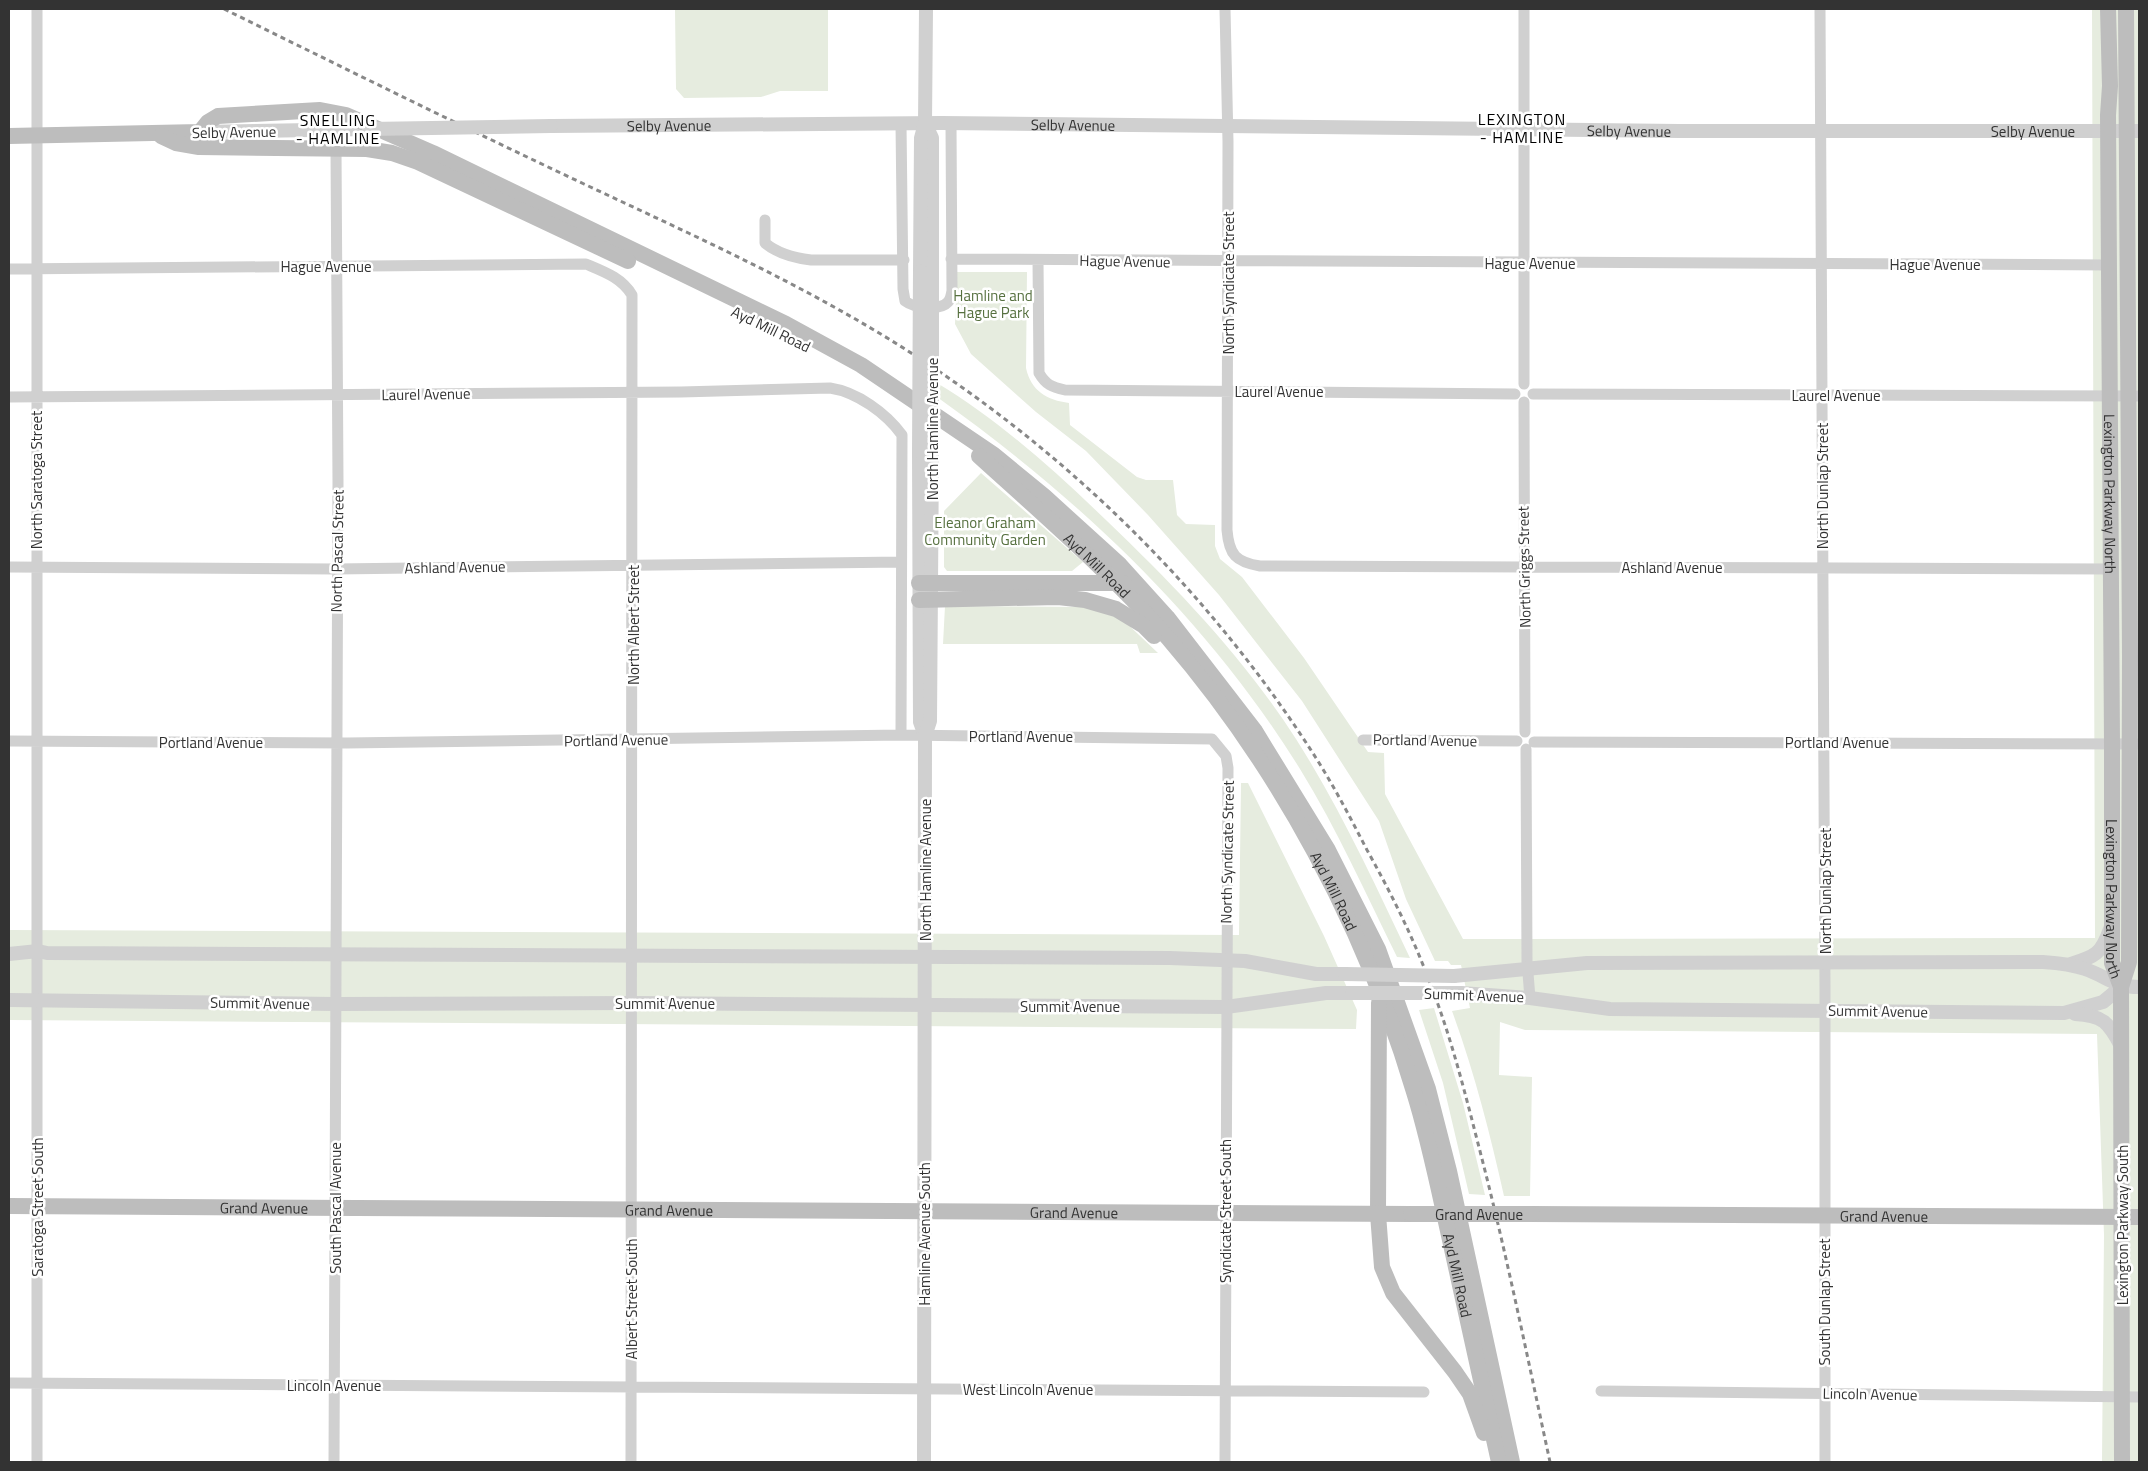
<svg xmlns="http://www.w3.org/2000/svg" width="2148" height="1471" font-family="'Titillium Web',sans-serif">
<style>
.green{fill:#e6ecdf}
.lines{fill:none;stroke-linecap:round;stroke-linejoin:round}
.minor{stroke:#d0d0d0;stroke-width:11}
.tertiary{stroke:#d0d0d0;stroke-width:14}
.secondary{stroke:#bdbdbd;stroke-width:16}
.rail{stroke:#888;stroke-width:3;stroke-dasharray:5 4;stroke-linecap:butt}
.tertiary-bridge{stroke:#d0d0d0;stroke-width:14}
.secondary-bridge{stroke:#bdbdbd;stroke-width:16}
.labels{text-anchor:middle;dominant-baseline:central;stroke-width:5;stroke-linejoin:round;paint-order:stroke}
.street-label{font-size:15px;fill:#333;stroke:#fff}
.park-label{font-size:15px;fill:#56703f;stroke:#fff}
.neighbourhood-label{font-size:16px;letter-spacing:1px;fill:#000;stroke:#fff}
</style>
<rect width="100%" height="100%" fill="#fff"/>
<!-- green -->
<path class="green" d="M675 9H828V91H780L761 97 684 98 676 89Z
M2092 9H2139V1462H2102L2104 1235 2097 1034 1525 1030 1500 1022 1499 1075 1532 1077 1530 1196H1504C1490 1133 1474 1071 1452 1011L1470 1008 1461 965H1451L1448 961H1435L1406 899 1379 821 1302 701 1219 595 1148 515 1086 451 1036 412 971 354 955 324 957 272H1027L1026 368C1031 391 1047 400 1069 403L1070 425 1137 477 1146 480H1173L1177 515 1186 524 1215 525V546L1220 559 1242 577 1304 658 1368 752 1384 753 1385 794 1463 939 2095 938Z
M937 383C1000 421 1054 470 1107 521 1177 588 1244 658 1296 739 1340 808 1375 884 1410 958L1397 957C1366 894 1337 829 1300 769 1207 619 1080 499 937 397Z
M981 473 1083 562 1072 571H947L944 567V511Z
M945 606 1090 607 1119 616 1158 653H1140L1137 644H943Z
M1241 783H1248L1324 936 1357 1010 1356 1029 9 1020V930L1239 935Z
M1434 1008 1463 1103 1485 1195 1469 1194 1443 1083 1419 1010Z"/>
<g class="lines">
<!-- minor -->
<path class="minor" d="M1225 9 1228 142 1227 530C1229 555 1236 562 1260 566L2111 569
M1524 9V384
M1820 9 1825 987V1462
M901 124 903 289 905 301C914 308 940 311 948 302 951 299 951 295 952 291L951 124
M765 220V243C778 254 794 258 811 260H904
M951 259 2109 265
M1038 260 1039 373C1046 385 1052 387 1065 390L1515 394
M9 269 586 264C605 272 622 278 632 295L631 1462
M1533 394 2139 396
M9 397 681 392 830 388C857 392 886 413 902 435L901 735
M1524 402 1525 732
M9 567 336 569 901 562
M1363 740 1517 741
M9 741 347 743 901 735 1212 739 1226 756 1228 768 1225 1462
M1534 742 2139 744
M1526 749 1527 961 1530 998
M9 1383 1424 1392
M1601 1391 2139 1397
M37 1462V9
M334 1462 338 481 336 149"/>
<!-- tertiary -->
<g class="tertiary">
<path d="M925 123 932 138V270"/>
<path id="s1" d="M551 126 941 123 1679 131H2139"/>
<path d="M200 132 369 129"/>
<path d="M920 271 921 138 925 123 926 9"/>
<path d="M919 451 920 722 925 736"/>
<path d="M9 954 38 951 47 953 1170 958 1245 961 1316 974H1345"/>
<path d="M2071 964C2096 956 2101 954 2110 929"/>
<path d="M1454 976 1587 963 2043 962C2058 963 2071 964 2085 969 2108 977 2114 987 2139 987"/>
<path d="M1461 993 1530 998 1610 1009 2064 1013 2103 1002 2121 987"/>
<path d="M9 1000 335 1004 632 1003 1226 1007 1326 993H1352"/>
<path d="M2075 1014C2103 1015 2109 1023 2121 1046"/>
<path d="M924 1462 925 736 930 721 932 450"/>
</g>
<!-- secondary -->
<g class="secondary">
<path id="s2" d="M2108 9 2110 86 2108 115 2112 744V963L2121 987"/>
<path d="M9 136 200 132 208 122 218 116 320 110 346 115 433 153 786 324 861 365 994 455 1044 496 1120 565 1167 617 1255 731 1328 850 1378 949 1428 1089 1449 1171 1512 1462"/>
<path d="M161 136 176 143 199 147 367 149 392 153 418 162 628 261"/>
<path id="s3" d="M979 456C1044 515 1110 572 1168 638 1280 768 1365 927 1414 1092 1429 1140 1439 1191 1450 1240 1467 1314 1483 1388 1499 1462"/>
<path d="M919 583H1124"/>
<path d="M919 600 1058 597 1085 600 1116 609 1144 626 1154 636"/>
<path d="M1379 1003 1378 1214 1382 1267 1393 1293 1455 1372 1470 1394 1484 1433"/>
<path id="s4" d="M9 1206 1411 1214"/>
<path id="s5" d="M1532 1214 2139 1217"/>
<path d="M2122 1462 2121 987 2129 962 2130 657 2126 9"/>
</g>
<!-- rail -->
<path class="rail" d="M224 9C344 68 463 127 584 184 701 239 820 292 928 364 1083 467 1216 601 1316 758 1335 788 1351 819 1367 850 1391 893 1413 937 1430 983 1452 1039 1466 1097 1481 1155 1507 1256 1528 1360 1550 1462"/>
<!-- tertiary-bridge -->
<path class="tertiary-bridge" d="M369 129 551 126
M932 450V270
M919 451 920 271
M1345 974 1454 976
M1352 993H1461"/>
<!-- secondary-bridge -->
<path class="secondary-bridge" id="s6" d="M1411 1214H1532"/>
</g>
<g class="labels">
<!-- street labels -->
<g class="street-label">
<text stroke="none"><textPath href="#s1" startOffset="118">Selby Avenue</textPath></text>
<text stroke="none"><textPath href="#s1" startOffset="522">Selby Avenue</textPath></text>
<text stroke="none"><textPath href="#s1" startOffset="1078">Selby Avenue</textPath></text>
<text stroke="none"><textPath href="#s1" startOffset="1482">Selby Avenue</textPath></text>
<text transform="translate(234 132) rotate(-1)">Selby Avenue</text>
<text transform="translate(1125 261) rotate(1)">Hague Avenue</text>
<text x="1530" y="263">Hague Avenue</text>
<text x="1935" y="264">Hague Avenue</text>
<text x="326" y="266">Hague Avenue</text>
<text transform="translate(1228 283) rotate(-90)">North Syndicate Street</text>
<text transform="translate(771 329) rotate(26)">Ayd Mill Road</text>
<text x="1279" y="391">Laurel Avenue</text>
<text transform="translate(426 394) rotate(-1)">Laurel Avenue</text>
<text x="1836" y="395">Laurel Avenue</text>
<text transform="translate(932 429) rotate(-90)">North Hamline Avenue</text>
<text transform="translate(36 480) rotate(-90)">North Saratoga Street</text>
<text transform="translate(1822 486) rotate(-90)">North Dunlap Street</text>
<text stroke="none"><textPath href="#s2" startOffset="485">Lexington Parkway North</textPath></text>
<text transform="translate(337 551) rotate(-89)">North Pascal Street</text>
<text stroke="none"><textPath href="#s3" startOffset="161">Ayd Mill Road</textPath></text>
<text transform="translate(455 567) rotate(-1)">Ashland Avenue</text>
<text transform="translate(1524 567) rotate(-91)">North Griggs Street</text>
<text x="1672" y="567">Ashland Avenue</text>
<text transform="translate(633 625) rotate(-90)">North Albert Street</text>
<text x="1021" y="736">Portland Avenue</text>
<text transform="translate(616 740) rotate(-1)">Portland Avenue</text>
<text transform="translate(1425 740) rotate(1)">Portland Avenue</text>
<text x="211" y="742">Portland Avenue</text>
<text x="1837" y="742">Portland Avenue</text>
<text transform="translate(1227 852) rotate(-89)">North Syndicate Street</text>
<text transform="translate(925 870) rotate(-90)">North Hamline Avenue</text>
<text stroke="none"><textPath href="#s3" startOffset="566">Ayd Mill Road</textPath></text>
<text transform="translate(1825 891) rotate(-90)">North Dunlap Street</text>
<text stroke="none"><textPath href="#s2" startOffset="890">Lexington Parkway North</textPath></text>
<text transform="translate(1474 995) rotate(2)">Summit Avenue</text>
<text transform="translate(260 1003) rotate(1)">Summit Avenue</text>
<text x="665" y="1003">Summit Avenue</text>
<text x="1070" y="1006">Summit Avenue</text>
<text transform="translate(1878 1011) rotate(1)">Summit Avenue</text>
<text transform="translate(37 1207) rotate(-90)">Saratoga Street South</text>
<text stroke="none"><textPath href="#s4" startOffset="255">Grand Avenue</textPath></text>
<text transform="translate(335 1208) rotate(-90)">South Pascal Avenue</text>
<text stroke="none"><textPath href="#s4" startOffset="660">Grand Avenue</textPath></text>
<text transform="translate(1225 1211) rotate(-90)">Syndicate Street South</text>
<text stroke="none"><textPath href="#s4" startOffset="1065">Grand Avenue</textPath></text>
<text stroke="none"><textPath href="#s6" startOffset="68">Grand Avenue</textPath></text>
<text stroke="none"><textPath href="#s5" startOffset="352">Grand Avenue</textPath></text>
<text transform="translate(2122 1225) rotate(-90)">Lexington Parkway South</text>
<text transform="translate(924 1234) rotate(-90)">Hamline Avenue South</text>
<text stroke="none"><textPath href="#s3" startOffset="971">Ayd Mill Road</textPath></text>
<text transform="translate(631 1299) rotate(-90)">Albert Street South</text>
<text transform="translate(1824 1302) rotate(-90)">South Dunlap Street</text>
<text x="334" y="1385">Lincoln Avenue</text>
<text x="1028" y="1389">West Lincoln Avenue</text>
<text transform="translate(1870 1394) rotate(1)">Lincoln Avenue</text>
</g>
<!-- park labels -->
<g class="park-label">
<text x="993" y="295">Hamline and<tspan x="993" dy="17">Hague Park</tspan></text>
<text x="985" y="522">Eleanor Graham<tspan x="985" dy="17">Community Garden</tspan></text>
</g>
<!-- neighbourhood labels -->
<g class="neighbourhood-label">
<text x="1522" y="119">LEXINGTON<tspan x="1522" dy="18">- HAMLINE</tspan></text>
<text x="338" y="120">SNELLING<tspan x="338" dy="18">- HAMLINE</tspan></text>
</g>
</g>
<!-- border -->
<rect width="2148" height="1471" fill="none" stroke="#333333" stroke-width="20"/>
</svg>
